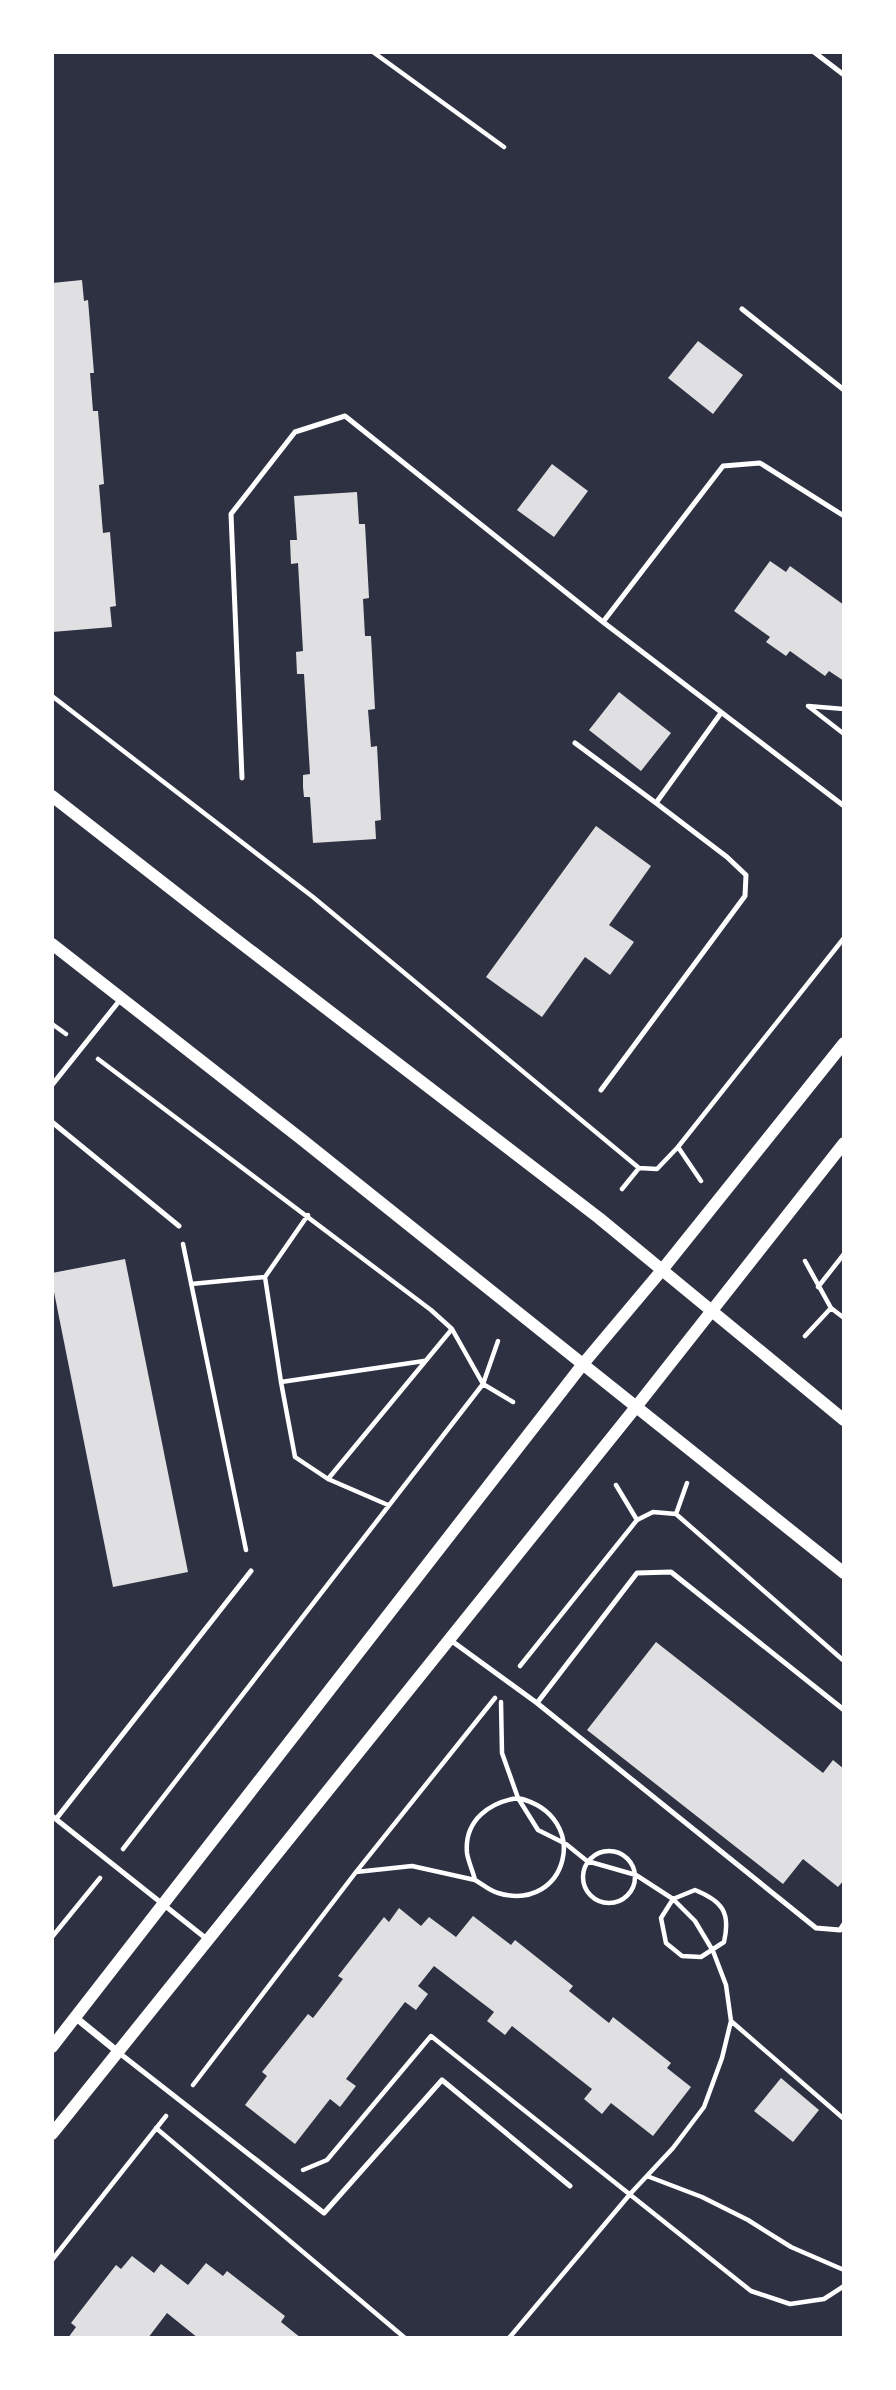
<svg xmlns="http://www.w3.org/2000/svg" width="896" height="2390" font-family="'Work Sans',sans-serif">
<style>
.building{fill:#e0e0e3}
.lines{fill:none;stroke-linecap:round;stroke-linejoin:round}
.path{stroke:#fff;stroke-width:4.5}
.service{stroke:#fff;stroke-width:5}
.minor{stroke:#fff;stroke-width:7}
.tertiary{stroke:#fff;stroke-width:12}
</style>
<rect width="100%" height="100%" fill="#2d3142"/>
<!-- building -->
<path class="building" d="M82 280 84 301 88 300 94 373H90L93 411H98L104 484 99 485 103 533 110 532 116 606 110 607 112 627 52 632V283Z
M698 341 743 375 713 414 668 378Z
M552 464 588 491 554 537 517 510Z
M357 492 359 524H365L369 598 363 599 365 636H371L375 709 368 710 371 747 377 746 381 820 375 821 376 839 313 843 310 797H304L303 787V775L310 774 304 674H297L296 652 303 651 298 563 291 564 290 540H297L294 496Z
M770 561 786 572 790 566 844 605V681L829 671 825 676 790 651 786 656 766 642 770 637 734 611Z
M619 692 671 733 641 771 589 730Z
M596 826 651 866 609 925 634 942 610 975 585 957 542 1017 486 977Z
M125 1259 188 1572 113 1587 52 1282V1273Z
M656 1642 823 1773 833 1760 844 1769V1880L838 1887 803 1859 783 1884 587 1730Z
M399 1908 421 1926 429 1917 456 1937 473 1916 511 1945 515 1940 573 1986 569 1991 609 2023 613 2017 671 2063 667 2068 691 2087 653 2136 611 2103 602 2114 584 2099 592 2089 512 2026 505 2035 487 2021 494 2012 434 1966 418 1986 428 1994 416 2010 405 2002 346 2079 356 2086 340 2107 330 2099 295 2144 245 2105 267 2076 262 2072 308 2014 313 2018 343 1979 338 1976 384 1917 389 1922Z
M781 2078 819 2110 793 2142 754 2111Z
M132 2256 154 2273 161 2264 188 2285 206 2263 223 2276 227 2271 285 2316 281 2322 301 2338H198L167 2313 148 2338H68L76 2327 71 2323 116 2265 121 2269Z"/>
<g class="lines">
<!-- path -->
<path class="path" d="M373 52 504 147
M52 696 313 897 639 1168 657 1169 678 1147 701 1181
M844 709 808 706 844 734
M52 1024 66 1034
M98 1059 431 1310 452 1329 483 1384 513 1402
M678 1147 844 938
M622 1189 639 1168
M308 1215 265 1277 281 1382 295 1457 328 1479 388 1505
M183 1244 246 1550
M805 1261 831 1308 844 1318
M191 1284 265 1277
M818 1287 844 1254
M805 1336 831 1308
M281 1382 424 1361
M328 1479 452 1329
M616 1485 637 1520
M676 1514 687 1483
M520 1666 637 1520 653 1512 676 1514 844 1661
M501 1702 502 1753 518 1798 538 1830 566 1844 587 1861 636 1875 673 1899 695 1921 713 1951 726 1985 731 2021 722 2058 704 2107 673 2148 631 2193 509 2338
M518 1798C594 1816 567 1914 498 1893 490 1891 482 1884 475 1880 473 1871 468 1861 467 1853 464 1820 490 1802 518 1798Z
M123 1849 483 1384 498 1341
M583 1877a26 26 0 1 1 52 0a26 26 0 1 1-52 0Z
M356 1872 412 1866 475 1880
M695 1890C722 1901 731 1912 724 1942L701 1957 682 1956 666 1943 661 1918 673 1899Z
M52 1937 100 1878
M731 2021 844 2119
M193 2085 356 1872 495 1698
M156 2128 405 2338
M303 2170 327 2160 431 2036 751 2291 790 2304 824 2299 844 2286
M647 2176 702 2197 748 2220 791 2247 844 2270
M52 2260 166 2116"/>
<!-- service -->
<path class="service" d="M814 52 844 75
M742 309 844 390
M603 622 723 466 760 463 844 516
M575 743 656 803
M242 778 231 514 295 432 345 416 603 622 844 806
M52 1085 120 1000
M601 1090 745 896 746 875 727 857 656 803 721 713
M52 1122 179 1226
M449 1639 537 1703 816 1928 840 1930 844 1924
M537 1703 637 1573 671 1572 844 1710
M52 1816 208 1940
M56 1819 251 1571
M118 2052 324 2213 442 2080 570 2186"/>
<!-- minor -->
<path class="minor" d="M75 2017 118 2052"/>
<!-- tertiary -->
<path class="tertiary" d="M52 796 216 924 599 1218 844 1420
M52 944 300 1138 844 1573
M52 2047 583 1364 662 1270 844 1043
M52 2134 636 1407 844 1143"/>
</g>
<!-- border -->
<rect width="896" height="2390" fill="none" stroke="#ffffff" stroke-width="108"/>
</svg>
